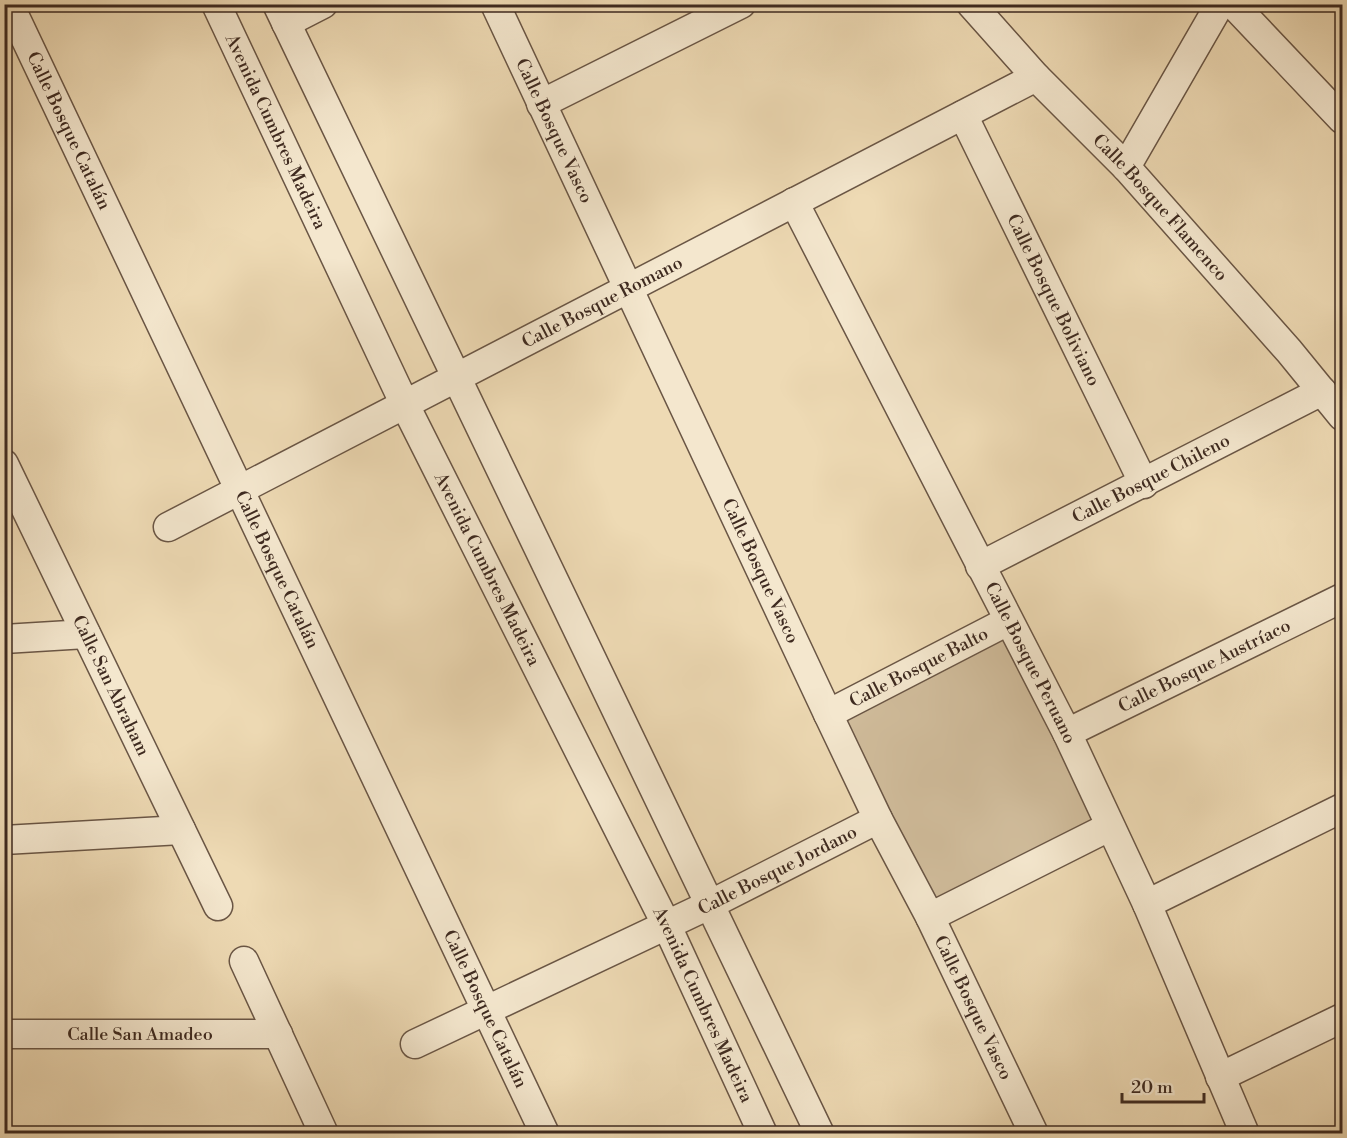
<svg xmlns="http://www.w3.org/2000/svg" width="1347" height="1138" font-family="'Libre Bodoni',serif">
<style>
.green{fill:#d0bc9b;stroke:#87735e;stroke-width:1.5}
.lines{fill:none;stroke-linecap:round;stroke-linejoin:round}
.minor-casing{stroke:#6a5645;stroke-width:31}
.minor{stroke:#f4e7ce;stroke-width:28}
.labels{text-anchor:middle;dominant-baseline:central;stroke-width:6;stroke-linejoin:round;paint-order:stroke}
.street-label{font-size:18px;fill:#3e2a20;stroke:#f4e7ce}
</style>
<rect width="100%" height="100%" fill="#eedab4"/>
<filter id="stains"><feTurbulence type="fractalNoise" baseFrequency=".00333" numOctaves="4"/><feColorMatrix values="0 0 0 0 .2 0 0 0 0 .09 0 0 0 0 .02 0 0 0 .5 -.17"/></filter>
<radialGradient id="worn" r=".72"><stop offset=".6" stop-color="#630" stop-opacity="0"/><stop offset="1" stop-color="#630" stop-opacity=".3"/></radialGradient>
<!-- green -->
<path class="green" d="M1008 621 1109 827 930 917 828 714Z"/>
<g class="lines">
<defs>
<g id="minor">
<path id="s1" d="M9 4 545 1134"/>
<path id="s2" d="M216 4 405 405 667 926 763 1134"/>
<path d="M277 4 820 1134"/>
<path id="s3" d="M495 4 828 714 878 819 930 917 1034 1134"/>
<path id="s4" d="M971 4 1036 77 1126 167 1289 351 1342 416"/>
<path d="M1233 4 1342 119"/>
<path d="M286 23 323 4"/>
<path d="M541 104 741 4"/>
<path id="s5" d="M963 115 1144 484"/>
<path d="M1126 167 1220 4"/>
<path id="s6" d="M794 202 1067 733 1147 904 1245 1134"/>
<path id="s7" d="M4 464 218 906"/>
<path id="s8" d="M168 527 1036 77"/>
<path id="s9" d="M980 566 1322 391"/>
<path d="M4 639 86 634"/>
<path id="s10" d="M828 714 1008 621"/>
<path id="s11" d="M1067 733 1342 598"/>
<path d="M4 840 181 830"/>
<path d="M1147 904 1342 808"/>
<path d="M930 917 1109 827"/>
<path d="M244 961 324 1134"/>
<path id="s12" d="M4 1034H278"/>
<path id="s13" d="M415 1044 711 904 878 819"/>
<path d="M1220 1077 1342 1018"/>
</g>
</defs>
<!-- minor casing -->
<use href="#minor" class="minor-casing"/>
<!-- minor -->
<use href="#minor" class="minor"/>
</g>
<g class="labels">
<!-- street labels -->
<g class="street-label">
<text stroke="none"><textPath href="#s1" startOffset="140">Calle Bosque Catalán</textPath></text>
<text stroke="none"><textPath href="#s3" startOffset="140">Calle Bosque Vasco</textPath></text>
<text stroke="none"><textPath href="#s2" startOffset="141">Avenida Cumbres Madeira</textPath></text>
<text stroke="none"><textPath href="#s4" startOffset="278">Calle Bosque Flamenco</textPath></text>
<text stroke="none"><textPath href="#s5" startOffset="206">Calle Bosque Boliviano</textPath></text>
<text stroke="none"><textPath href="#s8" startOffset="489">Calle Bosque Romano</textPath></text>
<text stroke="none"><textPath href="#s9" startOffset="192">Calle Bosque Chileno</textPath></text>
<text stroke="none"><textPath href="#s1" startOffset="626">Calle Bosque Catalán</textPath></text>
<text stroke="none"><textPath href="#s2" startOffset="627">Avenida Cumbres Madeira</textPath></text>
<text stroke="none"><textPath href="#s3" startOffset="626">Calle Bosque Vasco</textPath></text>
<text stroke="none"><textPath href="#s6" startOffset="518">Calle Bosque Peruano</textPath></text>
<text stroke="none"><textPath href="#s11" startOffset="153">Calle Bosque Austríaco</textPath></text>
<text stroke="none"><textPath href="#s10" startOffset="102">Calle Bosque Balto</textPath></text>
<text stroke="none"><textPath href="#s7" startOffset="246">Calle San Abraham</textPath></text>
<text stroke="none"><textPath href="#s13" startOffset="402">Calle Bosque Jordano</textPath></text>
<text stroke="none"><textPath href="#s2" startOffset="1113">Avenida Cumbres Madeira</textPath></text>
<text stroke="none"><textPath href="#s1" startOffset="1112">Calle Bosque Catalán</textPath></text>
<text stroke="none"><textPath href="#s3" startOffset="1112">Calle Bosque Vasco</textPath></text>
<text stroke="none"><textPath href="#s12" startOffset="136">Calle San Amadeo</textPath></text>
</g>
</g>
<!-- margin -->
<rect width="1347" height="1138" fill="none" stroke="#eedab4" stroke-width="24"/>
<rect x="6" y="6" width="1335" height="1126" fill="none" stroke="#3e2a20" stroke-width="3"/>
<rect x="12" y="12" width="1323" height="1114" fill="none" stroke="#3e2a20" stroke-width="1.5"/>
<!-- scale -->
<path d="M1122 1093v9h82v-9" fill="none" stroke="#3e2a20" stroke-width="3"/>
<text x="1131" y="1093" font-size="18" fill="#3e2a20" stroke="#f4e7ce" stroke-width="4.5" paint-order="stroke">20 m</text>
<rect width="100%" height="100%" filter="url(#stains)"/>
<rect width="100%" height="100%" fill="url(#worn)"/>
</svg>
